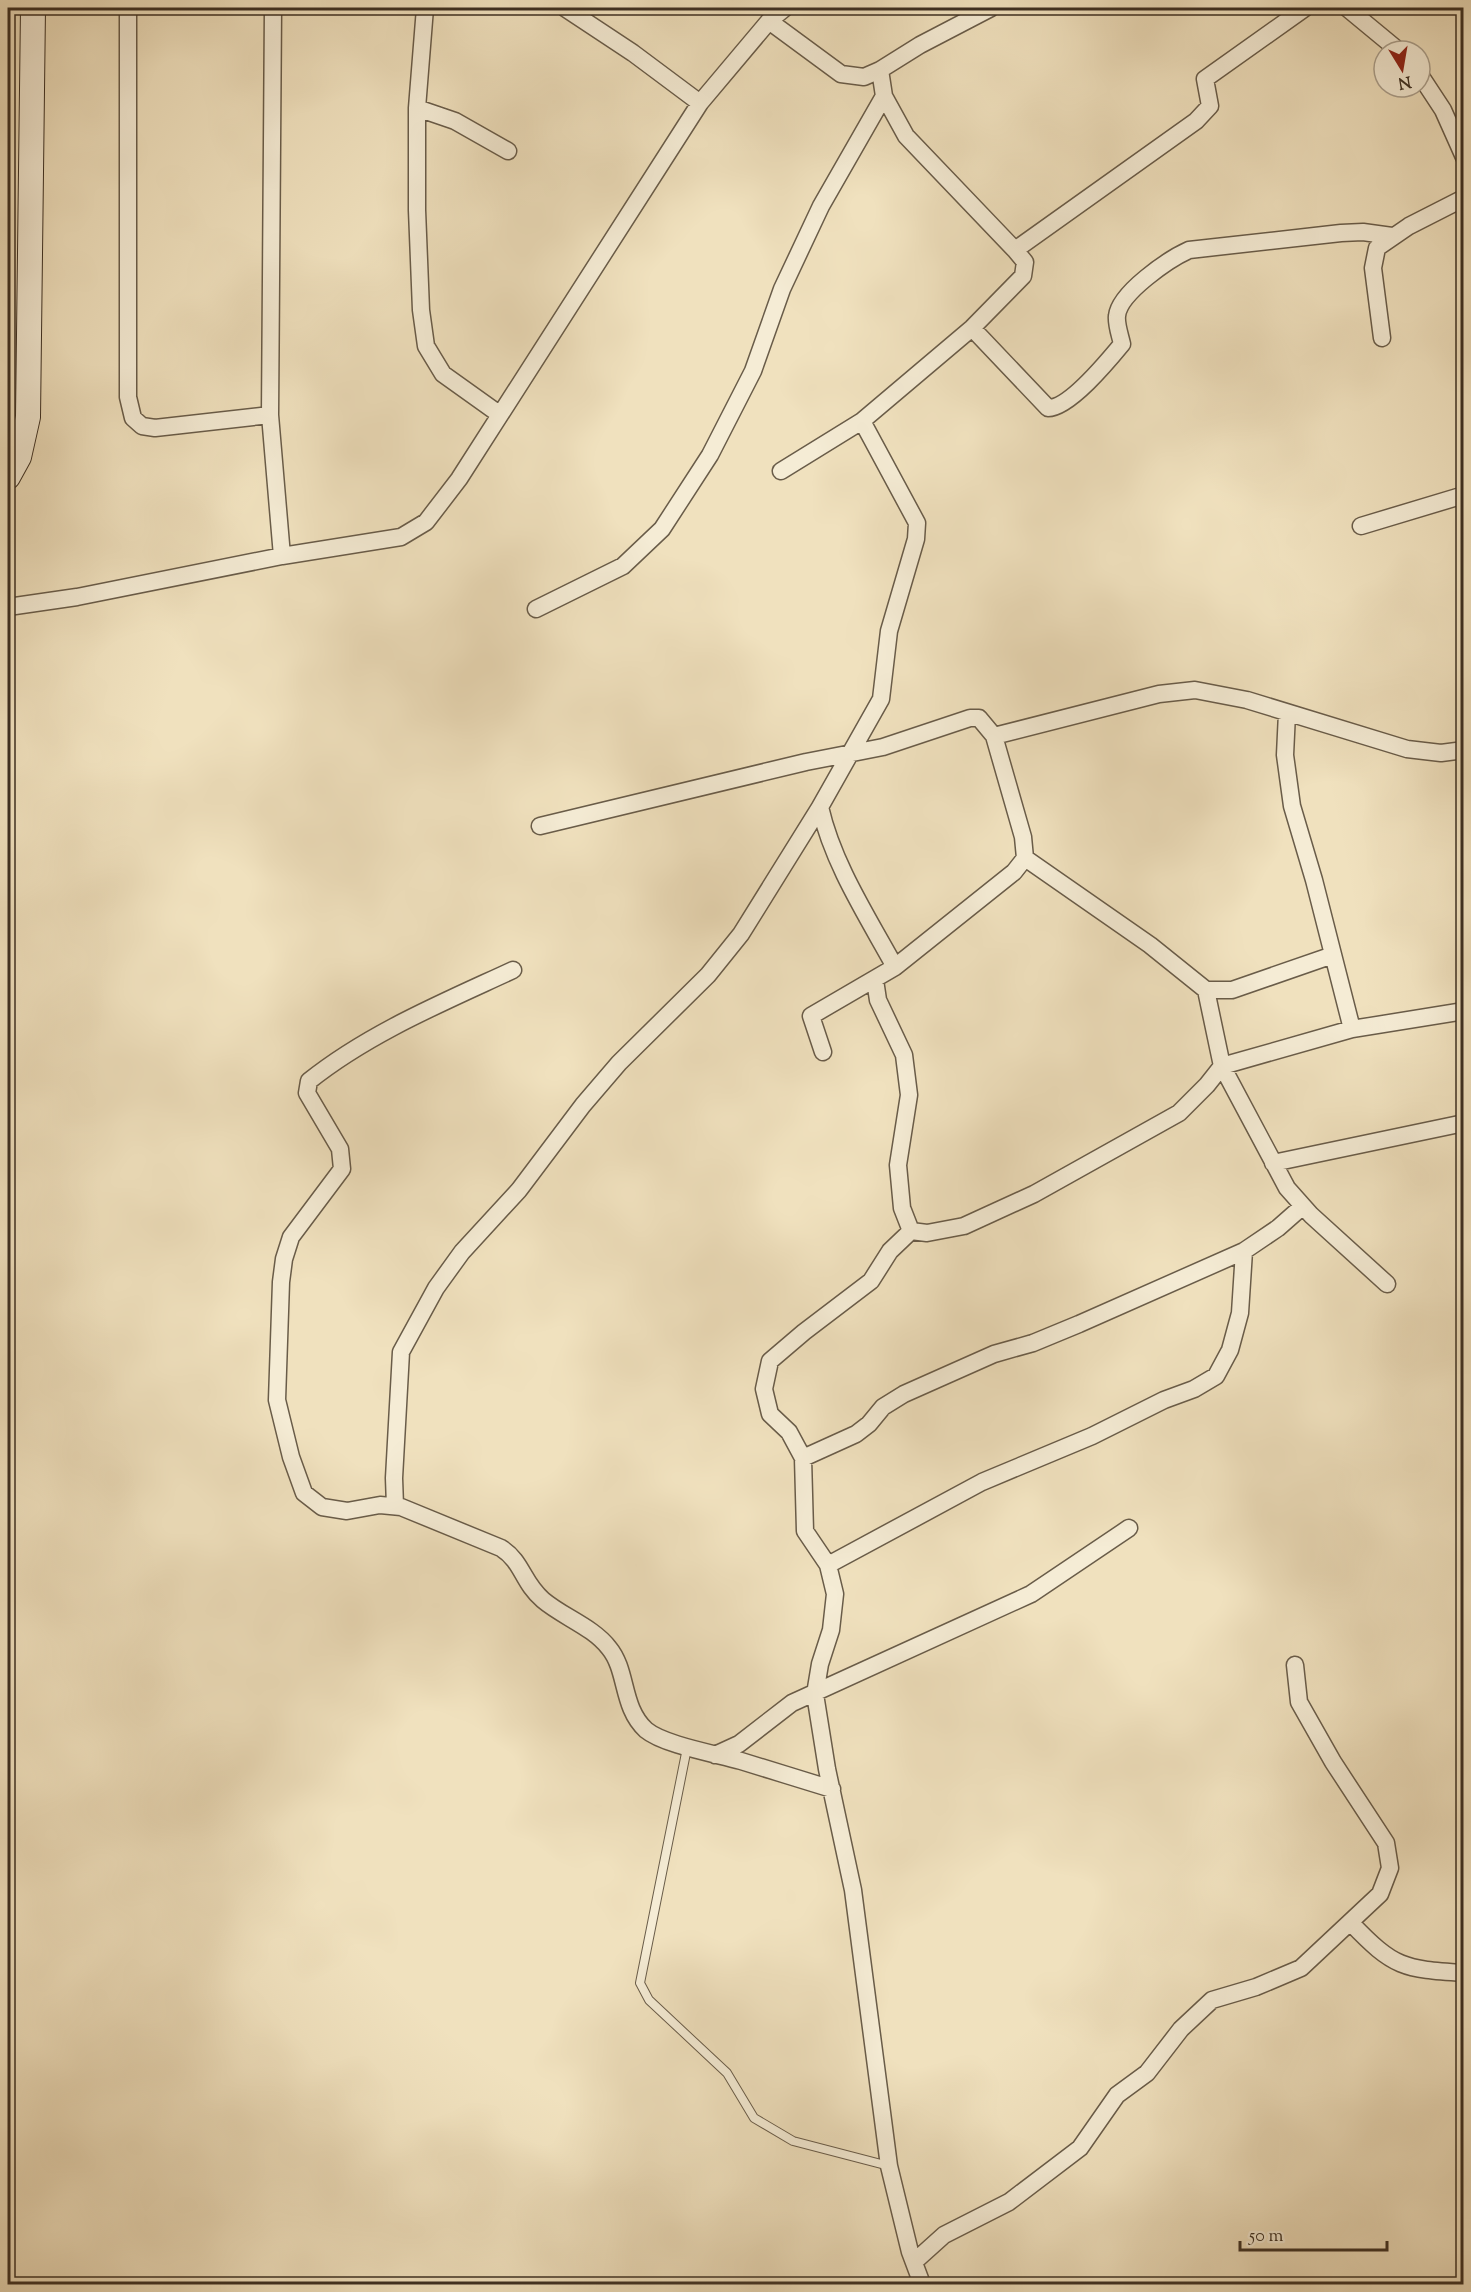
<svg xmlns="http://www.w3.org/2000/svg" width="1471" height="2292" font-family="'Sorts Mill Goudy',serif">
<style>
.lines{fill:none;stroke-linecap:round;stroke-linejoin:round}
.lane-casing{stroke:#695c49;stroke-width:10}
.street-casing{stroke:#695c49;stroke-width:19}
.secondary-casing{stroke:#3c2f22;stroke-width:26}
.lane{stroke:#f5ecd5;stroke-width:8}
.street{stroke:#f5ecd5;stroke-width:16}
.secondary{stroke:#f5ecd5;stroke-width:24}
</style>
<rect width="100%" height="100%" fill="#f0e1be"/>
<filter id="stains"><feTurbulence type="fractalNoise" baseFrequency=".00333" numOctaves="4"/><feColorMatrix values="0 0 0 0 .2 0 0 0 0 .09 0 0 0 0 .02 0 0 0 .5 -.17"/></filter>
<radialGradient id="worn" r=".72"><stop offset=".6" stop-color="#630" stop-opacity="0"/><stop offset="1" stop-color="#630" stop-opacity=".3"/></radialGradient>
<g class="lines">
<defs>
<path id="lane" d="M687 1748 640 1983 649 2000 727 2073 754 2118 793 2141 889 2166"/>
<path id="street" d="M128 8V397L133 418 142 426 155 428 270 415
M273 8 270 415 282 556
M425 8 417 108V210L421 310 426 346 443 374 499 414
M565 8 633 53 700 103
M1347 8 1399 51
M769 21 841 74 864 77 880 70 920 45 991 8
M1420 75 1443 110 1464 157
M417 108 455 121 508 151
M1015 250 1196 121 1210 106 1205 79 1305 8
M972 328 1048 408C1069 408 1108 361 1122 344 1120 335 1116 324 1117 316 1119 293 1169 259 1189 250L1341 233 1363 232 1392 236
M1382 338 1373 268 1377 248 1409 226 1464 198
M862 421 917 523 916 539 889 631 881 699 820 807C833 864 867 916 895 967
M781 471 862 421 972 328 1023 276 1025 262 1015 250 906 136 884 96 880 70
M1361 526 1464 495
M8 607 77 597 282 556 401 537 426 522 459 479 700 103 769 21 785 8
M536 609 623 566 662 529 710 455 753 371 782 289 821 206 884 96
M1287 713 1285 755 1292 806 1314 880 1352 1029
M540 826 806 762 883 747 970 718H979L994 736
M1025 858 1150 945 1206 990H1232L1333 955
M513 970C444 1002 369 1033 309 1081L307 1093 340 1149 342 1169 291 1237 284 1259 281 1282 277 1400 291 1457 304 1493 322 1507 347 1511 380 1505 401 1507 501 1548C523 1562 522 1582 543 1600 563 1617 593 1627 609 1648 628 1671 621 1707 646 1730 664 1745 717 1754 741 1761 771 1770 802 1780 832 1789
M875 980 878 1000 904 1055 909 1095 898 1165 902 1208 911 1231 927 1233 964 1226 1034 1194 1179 1113 1207 1085 1222 1066 1352 1029 1464 1011
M1206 990 1222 1066 1287 1188 1311 1215 1387 1284
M823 1052 811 1016 895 967 1014 872 1025 858 1023 837 994 736 1159 694 1195 690 1247 700 1407 749 1441 753 1464 750
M1273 1163 1464 1123
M911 1231 890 1251 871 1281 804 1332 770 1361 764 1389 770 1414 789 1432 803 1458 805 1531 828 1565 835 1594 831 1630 820 1664 815 1694 827 1769 853 1890 889 2166 910 2252 922 2284
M803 1458 856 1434 869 1424 883 1407 904 1394 994 1354 1033 1343 1079 1324 1244 1251 1278 1228 1303 1206
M395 1506 394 1478 401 1352 436 1288 462 1252 519 1190 583 1105 619 1063 708 975 741 934 820 807
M828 1565 982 1482 1092 1436 1164 1400 1194 1389 1216 1376 1230 1350 1240 1313 1244 1251
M715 1755 739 1744 792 1703 1031 1594 1129 1528
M1351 1923C1394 1968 1403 1969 1464 1973
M914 2262 944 2235 1009 2202 1080 2148 1117 2095 1147 2073 1181 2029 1212 2000 1256 1987 1301 1968 1380 1894 1390 1868 1386 1843 1333 1762 1299 1702 1295 1665"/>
<path id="secondary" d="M8 477 19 457 28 417 33 8"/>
</defs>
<!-- lane casing -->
<use href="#lane" class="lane-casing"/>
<!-- street casing -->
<use href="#street" class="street-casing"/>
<!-- secondary casing -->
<use href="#secondary" class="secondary-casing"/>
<!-- lane -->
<use href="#lane" class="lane"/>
<!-- street -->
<use href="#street" class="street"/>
<!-- secondary -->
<use href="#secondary" class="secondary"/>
</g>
<!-- margin -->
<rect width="1471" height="2292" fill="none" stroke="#f0e1be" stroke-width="30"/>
<rect x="9" y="9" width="1453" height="2274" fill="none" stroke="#3c2f22" stroke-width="3"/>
<rect x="15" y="15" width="1441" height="2262" fill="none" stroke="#3c2f22" stroke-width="1.5"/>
<!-- north arrow -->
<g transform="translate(1402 69) rotate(169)"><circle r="28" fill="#f5ecd5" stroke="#aba08d" stroke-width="1.5"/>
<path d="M0-4.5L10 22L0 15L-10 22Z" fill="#8f2418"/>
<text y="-9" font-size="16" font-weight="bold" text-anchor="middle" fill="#3c2f22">N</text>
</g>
<!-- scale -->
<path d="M1240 2241v9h147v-9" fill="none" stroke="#3c2f22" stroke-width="3"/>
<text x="1249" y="2241" font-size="18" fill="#3c2f22" stroke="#f5ecd5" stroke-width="4.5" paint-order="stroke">50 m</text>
<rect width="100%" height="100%" filter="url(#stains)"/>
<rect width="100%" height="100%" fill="url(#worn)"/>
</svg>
